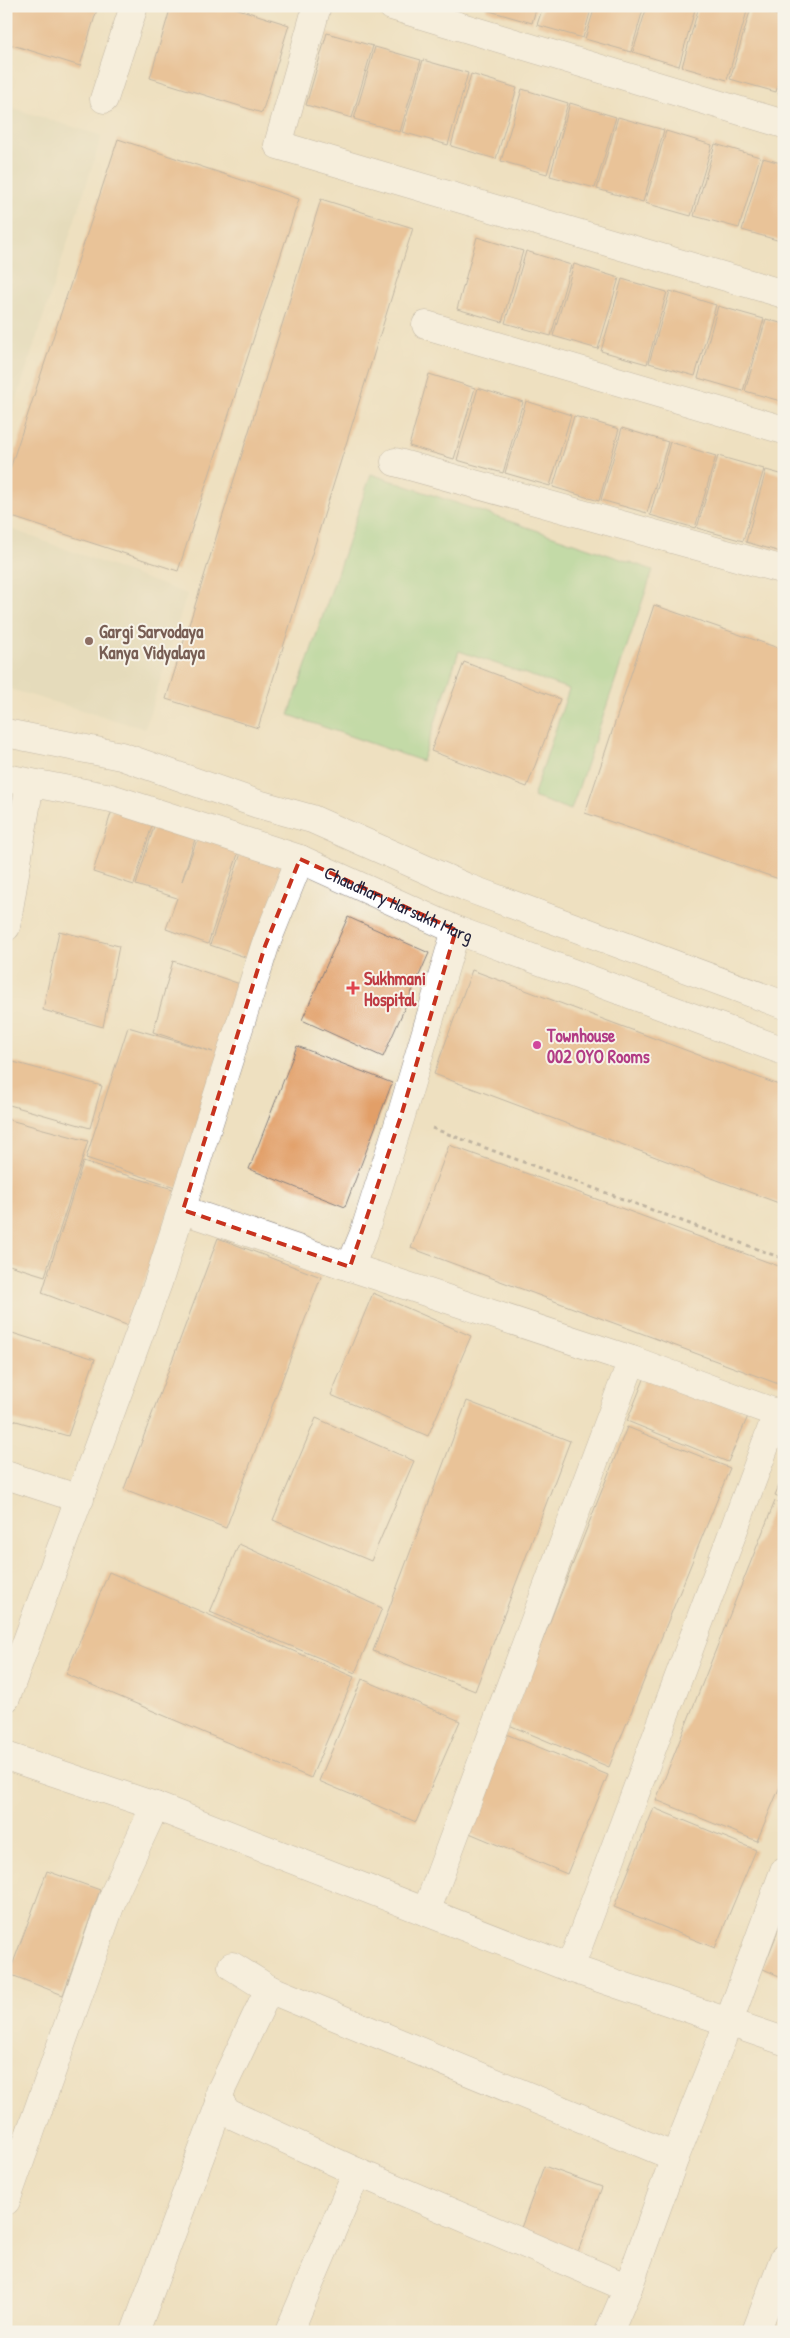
<svg xmlns="http://www.w3.org/2000/svg" width="790" height="2338" font-family="'Patrick Hand',sans-serif">
<style>
.built{fill:#d9d5b5}
.green{fill:#8fd28a;stroke:#587a62}
.building{fill:#e29f67}
.lines{fill:none;stroke-linecap:round;stroke-linejoin:round}
.minor-casing{stroke:#88817e;stroke-width:29}
.path{stroke:#88817e;stroke-width:3;stroke-dasharray:4 4;stroke-linecap:butt}
.minor{stroke:#fff;stroke-width:28}
.marked{fill:none;stroke:#c8321e;stroke-width:4;stroke-dasharray:10 6;stroke-linejoin:round}
.education-dot{fill:#8d6e63;stroke:#f7f3e8;stroke-width:2}
.health-dot{fill:#e0444e;stroke:#f7f3e8;stroke-width:2}
.hotel-dot{fill:#d1479c;stroke:#f7f3e8;stroke-width:2}
.labels{text-anchor:middle;dominant-baseline:central;stroke-width:4;stroke-linejoin:round;paint-order:stroke}
.education-label{font-size:18px;font-weight:bold;fill:#785e54;stroke:#f7f3e8;text-anchor:start}
.street-label{font-size:18px;fill:#22223b;stroke:#f7f3e8}
.health-label{font-size:18px;font-weight:bold;fill:#be3a42;stroke:#f7f3e8;text-anchor:start}
.hotel-label{font-size:18px;font-weight:bold;fill:#b23c85;stroke:#f7f3e8;text-anchor:start}
</style>
<rect width="100%" height="100%" fill="#f7f3e8"/>
<filter id="ink" filterUnits="userSpaceOnUse"><feTurbulence type="fractalNoise" baseFrequency=".02" numOctaves="2"/><feDisplacementMap in="SourceGraphic" scale="10" xChannelSelector="R" yChannelSelector="G"/><feConvolveMatrix kernelMatrix="1 2 1 2 8 2 1 2 1" color-interpolation-filters="sRGB"/></filter>
<filter id="wash" filterUnits="userSpaceOnUse"><feTurbulence type="fractalNoise" baseFrequency=".0096" numOctaves="4" result="noise"/><feDisplacementMap in="SourceGraphic" scale="20" xChannelSelector="R" yChannelSelector="G"/><feGaussianBlur stdDeviation="1.12" result="paint"/><feColorMatrix in="noise" values="0 0 0 0 0 0 0 0 0 0 0 0 0 0 0 0 0 1.4 0 .05"/><feComposite in="paint" operator="in"/></filter>
<g filter="url(#wash)">
<rect width="100%" height="100%" fill="#eee0c0"/>
<!-- built -->
<path class="built" d="M6 106 102 136 6 432Z
M6 527 187 594 145 729 6 688Z"/>
<!-- green -->
<path class="green" d="M371 474 653 570 571 810 533 797 569 689 459 651 422 761 289 715Z"/>
<g id="blocks">
<!-- building -->
<path class="building" d="M6 6H98L80 66 6 43Z
M171 6H229L289 25 262 113 150 78Z
M487 6H537L532 23 486 10Z
M543 6H592L583 38 537 25Z
M595 6H644L631 52 585 39Z
M647 6H696L679 66 633 52Z
M699 6H740L748 8 727 80 682 67Z
M751 8 784 17V65L776 92 730 79Z
M327 33 373 46 352 118 306 105Z
M375 47 421 60 400 132 354 119Z
M423 60 468 73 448 145 402 132Z
M471 74 517 88 496 159 451 146Z
M784 77V95L778 94Z
M522 89 568 103 547 174 501 161Z
M570 103 616 117 595 188 550 176Z
M618 117 664 130 643 202 597 189Z
M666 131 712 145 691 216 645 203Z
M118 139 299 199 178 571 6 515V481Z
M715 144 760 157 739 228 694 216Z
M763 158 784 164V242L742 230Z
M321 199 413 228 258 728 166 699Z
M477 237 523 251 502 322 457 309Z
M526 251 571 265 551 336 505 323Z
M574 264 619 278 598 349 553 336Z
M622 279 667 292 647 364 601 351Z
M670 291 716 305 695 376 649 363Z
M718 306 764 319 743 391 698 378Z
M766 319 784 324V402L745 391Z
M429 374 475 388 454 459 409 446Z
M478 388 523 402 503 473 457 460Z
M526 401 571 415 550 486 505 473Z
M574 416 619 429 599 501 553 487Z
M622 428 668 442 647 513 601 500Z
M670 442 716 456 695 528 650 515Z
M718 456 764 469 743 541 697 528Z
M766 470 784 475V553L746 542Z
M654 605 784 650 782 880 585 813Z
M464 662 560 699 527 787 431 751Z
M6 794 13 796 7 840H6Z
M112 810 153 822 134 885 93 872Z
M155 823 196 836 182 881 198 837 239 851 208 944 166 929 177 898 136 885Z
M241 853 282 867 251 959 210 945Z
M348 917 429 953 383 1057 302 1020Z
M59 931 119 946 103 1027 43 1010Z
M173 961 240 984 178 1188 86 1158 128 1027 213 1052 153 1032Z
M472 970 784 1087V1205L434 1074Z
M297 1046 392 1083 345 1207 249 1169Z
M6 1060 102 1086 90 1128 6 1104Z
M6 1119 88 1141 45 1276 6 1264Z
M449 1145 784 1268V1386L411 1248Z
M83 1162 176 1190 129 1326 42 1293Z
M218 1238 321 1277 226 1528 124 1489Z
M373 1293 471 1336 428 1436 331 1395Z
M6 1331 95 1359 68 1436 6 1418Z
M647 1372 749 1414 728 1462 627 1421Z
M467 1401 570 1441 475 1691 373 1651Z
M316 1418 414 1461 371 1561 273 1520Z
M627 1427 730 1468 609 1767 509 1725Z
M784 1474V1499L775 1495Z
M775 1501 784 1505V1777L757 1841 656 1800Z
M239 1544 382 1608 355 1673 210 1612Z
M109 1572 354 1677 311 1778 66 1674Z
M362 1679 460 1721 416 1822 319 1781Z
M506 1734 608 1775 567 1874 467 1832Z
M654 1808 756 1850 715 1948 614 1907Z
M47 1871 100 1890 63 1995 9 1974Z
M784 1916V1978L763 1969Z
M544 2166 602 2187 576 2257 518 2236Z"/>
</g>
</g>
<g filter="url(#ink)">
<use href="#blocks" fill-opacity="0" stroke="#88817e" stroke-width="1"/>
<g class="lines">
<defs>
<g id="minor">
<path d="M317 6 278 145 784 294"/>
<path d="M392 6 784 124"/>
<path d="M104 99 134 6"/>
<path d="M426 325 784 430"/>
<path d="M395 462 784 570"/>
<path d="M6 733 121 756 258 804 312 819 468 888 784 1005"/>
<path id="s1" d="M6 778 111 798 300 859 456 930 784 1051"/>
<path d="M6 927 30 783"/>
<path d="M456 930 401 1116 364 1233 350 1267 632 1360 784 1416"/>
<path d="M183 1210 350 1267"/>
<path d="M6 1475 80 1499"/>
<path d="M6 1698 158 1283 265 946 300 859"/>
<path d="M6 1756 155 1806 570 1968 784 2041"/>
<path d="M426 1912 632 1360"/>
<path d="M232 1966 269 1989 675 2157"/>
<path d="M570 1968 777 1414"/>
<path d="M269 1989 220 2092V2103L228 2113 357 2172 628 2288"/>
<path d="M6 2201 115 1892 155 1806"/>
<path d="M135 2332 220 2103"/>
<path d="M289 2332 357 2172"/>
<path d="M609 2332 628 2288 675 2157 728 2024 784 1871"/>
<path d="M756 2332 784 2258"/>
</g>
</defs>
<!-- minor casing -->
<use href="#minor" class="minor-casing"/>
<!-- path -->
<path class="path" d="M432 1128 784 1259"/>
<!-- minor -->
<use href="#minor" class="minor"/>
</g>
</g>
<!-- marked area -->
<path d="M0 0H790V2338H0ZM300 859 456 930 401 1116 350 1267 183 1210 265 946Z" fill="#eee0c0" fill-opacity=".55" fill-rule="evenodd"/>
<path class="marked" d="M300 859 456 930 401 1116 350 1267 183 1210 265 946Z"/>
<!-- markers -->
<circle class="education-dot" cx="89" cy="641" r="5"/>
<path class="health-dot" d="M350.5 980.5h5v5h5v5h-5v5h-5v-5h-5v-5h5z"/>
<circle class="hotel-dot" cx="537" cy="1045" r="5"/>
<g class="labels">
<!-- education labels -->
<g class="education-label">
<text x="99" y="631">Gargi Sarvodaya<tspan x="99" dy="21">Kanya Vidyalaya</tspan></text>
</g>
<!-- street labels -->
<g class="street-label">
<text stroke="none"><textPath href="#s1" startOffset="414">Chaudhary Harsukh Marg</textPath></text>
</g>
<!-- health labels -->
<g class="health-label">
<text x="364" y="978">Sukhmani<tspan x="364" dy="21">Hospital</tspan></text>
</g>
<!-- hotel labels -->
<g class="hotel-label">
<text x="547" y="1035">Townhouse<tspan x="547" dy="21">002 OYO Rooms</tspan></text>
</g>
</g>
<!-- margin -->
<rect width="790" height="2338" fill="none" stroke="#f7f3e8" stroke-width="25"/>
</svg>
